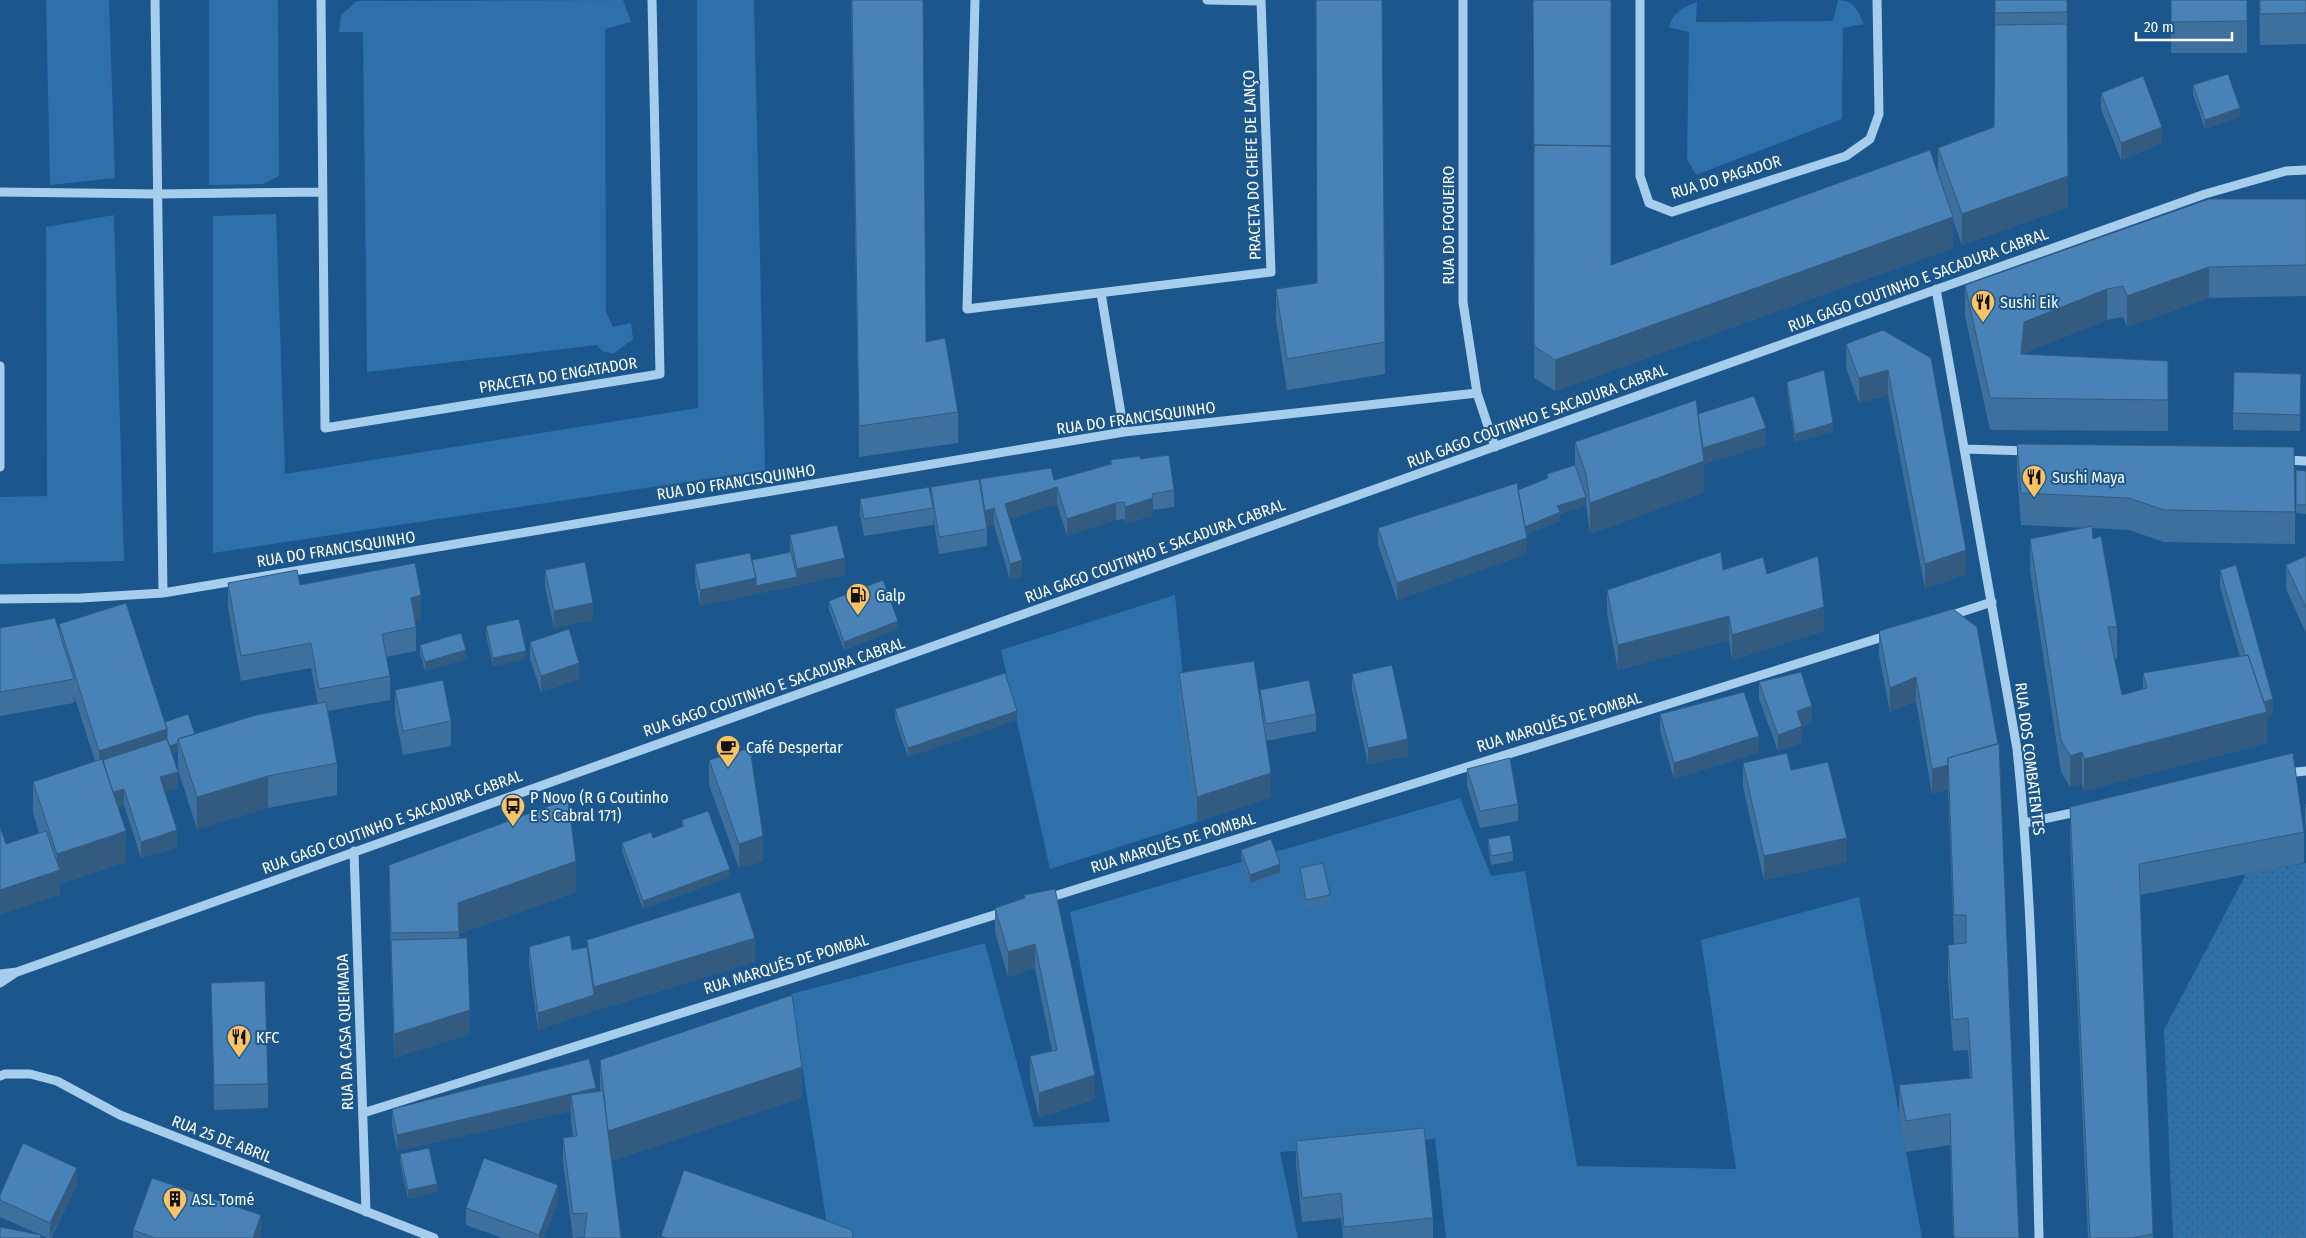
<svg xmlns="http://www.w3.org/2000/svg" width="2306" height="1238" font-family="'Fira Sans Condensed',sans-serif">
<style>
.green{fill:#2e70a9}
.park{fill:url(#park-dots)}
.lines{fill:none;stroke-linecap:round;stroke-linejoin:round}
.minor{stroke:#a7cded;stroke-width:9}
.wall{fill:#3e709d}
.shaded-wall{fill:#325b7f}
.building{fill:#4882b6;stroke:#325b7f}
.labels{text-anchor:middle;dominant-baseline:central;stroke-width:4;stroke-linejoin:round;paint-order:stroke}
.street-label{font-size:16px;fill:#fff;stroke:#1b568c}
.poi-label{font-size:16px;fill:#fff;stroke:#1b568c;text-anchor:start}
</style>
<defs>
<pattern id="park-dots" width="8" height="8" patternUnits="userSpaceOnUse" patternTransform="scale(1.25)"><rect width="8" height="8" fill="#2e70a9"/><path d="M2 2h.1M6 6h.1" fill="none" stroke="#405a71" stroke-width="1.8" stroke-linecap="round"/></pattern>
</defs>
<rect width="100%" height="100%" fill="#1b568c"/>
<!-- green -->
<path class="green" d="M46 0H109L115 178 50 185Z
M209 0H278L279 176 263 184 209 185Z
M623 0 631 22 605 29 606 312 613 327 631 323 633 339 613 354 602 351 597 345 367 372 363 32H339L341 15 357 1Z
M697 0H754L765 470 213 553V216L276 214 285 474 698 408Z
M1838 0C1854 0 1858 11 1864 24L1843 28 1842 119 1696 175 1687 159 1689 32 1669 27C1673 12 1684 7 1697 2L1696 22 1833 21Z
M114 215 124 561 0 564V497L47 496 46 227Z
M1175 595 1197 822 1050 869 1001 650Z
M1460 798 1491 876 1525 871 1577 1166 1736 1169 1701 940 1859 897 1922 1238H1446L1435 1139 1280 1152 1298 1238H829L791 994 985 943 1034 1127 1110 1122 1070 912Z"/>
<!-- park -->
<path class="park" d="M2306 863V1238H2173L2164 1030 2246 874Z"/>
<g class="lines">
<!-- minor -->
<path class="minor" d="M155 0 163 593
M321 0 325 428 660 374 652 0
M975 0 967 309 1271 272 1261 1 1207 0
M1463 0V302L1477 393 1495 447
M1640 0V176L1649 203 1672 212 1846 156 1870 139 1879 114 1877 0
M0 192 157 194 322 192
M1936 289 2017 749C2034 911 2035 1075 2039 1238
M1101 293 1124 432
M0 366V467
M1964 449 2028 451
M2284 460 2306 461
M0 599 81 598 163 593 1124 432 1477 393
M1949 616 1992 602
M2285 773 2306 771
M2025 823 2081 811
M354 851 366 1212
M1045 899 1889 635
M0 974 17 972 2205 194 2286 171 2306 170
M0 983 15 973
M0 1076 5 1074H30L57 1081 120 1115 434 1238
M363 1113 1007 911"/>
</g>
<!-- wall -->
<path class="wall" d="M851 0H923L926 342 958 412V443L859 457Z
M1382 0 1385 374 1287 390 1276 321V289L1317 283Z
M1533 0 1611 157V265L1938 174V148L1994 127 1995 0H2067L2068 207 1962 245 1953 221V248L1555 391 1534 378Z
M2171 0H2247V53H2171Z
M2259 0H2306V44L2260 45Z
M2193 85 2240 117 2205 129 2193 94Z
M2101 93 2162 143 2121 160 2101 109Z
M2306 199V296L2209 298 2127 327 2123 317 2107 320 2024 353V355L2168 361V431L1990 430 1965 316V285Z
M1883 330 1966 574 1925 589 1888 395 1859 403 1846 368V344Z
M2301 374 2300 431 2233 430V413Z
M1787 382 1833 431 1795 442 1787 390Z
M1698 414 1766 445 1704 464V492L1590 534 1586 505 1560 514V521L1526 535 1527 554 1397 600 1378 545V528L1518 490 1547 479V474L1575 465V442Z
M2017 444 2295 512V544L2164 542 2129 530 2092 528 2093 539 2117 627V659L2114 658 2122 695 2143 689V673L2240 657 2220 587V570L2273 715 2267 717V743L2084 791 2082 784 2070 787 2061 772 2030 570V539L2086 528 2021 525 2017 475Z
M1140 459 1174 490V507L1153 510V515L1125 524 1124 519 1116 520 1067 536 1057 504 1010 519 1022 576 1010 580 994 525 987 527V546L939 554 933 516V525L864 536 860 515V499L931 496V487L980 489V479L1054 480 1110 464V460Z
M2306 471V514L2296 513V505Z
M790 535 845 575 700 606 695 581V564L752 560 790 552Z
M2306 556V633L2286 589V565Z
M545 570 593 620 554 628 545 587Z
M1723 570 1824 631 1732 660 1729 640 1618 670 1607 614V590Z
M228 583 300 585 421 620 415 621 416 627V651L386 657 390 676V700L328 711 337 763V795L268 808 197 829 178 770V751L172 753 178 788 165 792 177 847 141 858 124 805 118 807 126 862 60 884V895L6 844 39 833 33 813V782L95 761 74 696V703L0 716V628L59 631V624L165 722 195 734 318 704 311 668 241 681 228 607Z
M829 601 898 629 844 650 829 610Z
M1953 609 2019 1238H1953L1950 1145 1906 1152 1899 1116V1085L1970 1078 1968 1050 1953 1051 1948 977V945H1954L1948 789 1932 794 1916 701 1890 712 1879 655V631Z
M486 626 526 659 493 666 486 635Z
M530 642 579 679 541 692 530 659Z
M420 645 466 659 425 671 420 653Z
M1179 673 1260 702V690L1316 714V731L1266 741 1271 797 1197 822 1179 697Z
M1352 674 1408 756 1368 764 1352 691Z
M1759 682 1812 722 1802 726V743L1778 751 1759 699Z
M395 690 451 721V746L403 755 395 714Z
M895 709 1017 720 908 757 895 718Z
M1660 714 1759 752 1674 779 1660 730Z
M709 760 763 861 739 868 709 785Z
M1743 763 1791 770 1847 862 1764 880 1743 787Z
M1467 769 1518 804V821L1480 828 1467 785Z
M2305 804H2306V831L2305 820Z
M2070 807 2304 832V863L2140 895 2153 1238H2088L2070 838Z
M682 820 730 877 643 909 622 851V843L653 838 682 827Z
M1488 839 1513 852V861L1491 865 1488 847Z
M1241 850 1280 872 1250 883 1241 858Z
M389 865 576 892 459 934 470 1034 394 1058 389 896Z
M1300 868 1330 895V904L1306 909 1300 876Z
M1024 895 1095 1099 1039 1118 1030 1080V1056L1052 1051 1035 968 1008 977 995 932V908L1024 898Z
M587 940 755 962 594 1011 538 1030 529 964V947L572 950 587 947Z
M211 983 268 1084V1108L214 1110Z
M600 1060 802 1098 611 1161 584 1237 573 1238 563 1162V1138L573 1137 571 1120V1111L397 1151 392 1125V1109L600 1091Z
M1296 1141 1433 1218V1238H1343L1341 1218 1302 1222 1296 1165Z
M400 1154 437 1192 408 1199 400 1162Z
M77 1184 51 1238H48L0 1217V1195Z
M558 1202 544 1238H502L466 1225V1208Z
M133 1230 261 1238H133Z"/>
<!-- shaded-wall -->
<path class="shaded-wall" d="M2240 108V117L2205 129V120Z
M2162 127V143L2121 160V143Z
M2068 176V207L1962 245V214Z
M1953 217V248L1555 391V360Z
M2209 267V298L2127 327V296Z
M2107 289V320L2024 353 2021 386V354L2024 322Z
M1888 370V395L1859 403V378Z
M1833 423V431L1795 442V434Z
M1766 428V445L1704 464V492L1590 534V503L1701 449Z
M1057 487V504L1005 521V504Z
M1586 497V505L1560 514V521L1524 536V527L1557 506Z
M1153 498V515L1125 524V507Z
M1116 503V520L1067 536V519Z
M994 508V525L985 528V511Z
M1527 538V554L1397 600V583Z
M1966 550V574L1925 589V564Z
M845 558V575L700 606V590L756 578 797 577V569Z
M1022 560V576L1010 580V564Z
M421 595V620L411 622V598Z
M593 603V620L554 628V611Z
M1824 607V631L1732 660V635Z
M1729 616V640L1618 670V645Z
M898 621V629L844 650V642Z
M466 650V659L425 671V662Z
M526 651V659L493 666V658Z
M579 663V679L541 692V676Z
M1916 677V701L1890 712V688Z
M2273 699V715L2267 717V743L2084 791V759Z
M1812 706V722L1797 727V711Z
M1017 711V720L908 757V748Z
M1802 726V743L1778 751V735Z
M167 729V754L99 775V751Z
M1759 736V752L1674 779V763Z
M1408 739V756L1368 764V748Z
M178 743V751L169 754V746Z
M2082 752V784L2070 787V756Z
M1948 765V789L1932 794V769Z
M178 772V788L160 794V777Z
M1271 773V797L1197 822V797Z
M268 776V808L197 829V797Z
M124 789V805L113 809V793Z
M177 830V847L141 858V842Z
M126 831V862L60 884V895L0 915V890L57 872V854Z
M763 836V861L739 868V844Z
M1847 838V862L1764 880V856Z
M576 861V892L459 934 458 903Z
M1280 864V872L1250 883V875Z
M730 869V877L643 909V901Z
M755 938V962L594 1011 538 1030V1013L594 995V987Z
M1035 944V968L1008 977V952Z
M470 1010V1034L394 1058V1034Z
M802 1067V1098L608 1162V1131Z
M1095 1075V1099L1039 1118V1093Z
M596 1088V1105L571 1095V1111L397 1151V1135Z
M77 1168V1184L50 1238V1223Z
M437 1184V1192L408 1199V1190Z
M558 1185V1202L544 1238H539V1235Z
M261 1215V1238H253Z"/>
<!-- building -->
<path class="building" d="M852 0H923L926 342 945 338 958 412 859 426Z
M1316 0H1382L1385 342 1287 359 1276 289 1317 283Z
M1533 0H1611V149V146L1534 145V152Z
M1995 0H2067V12L1995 13Z
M2171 0H2247V21L2171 22Z
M2260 0H2306V13L2260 14Z
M2067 24 2068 176 1962 214 1938 148 1994 127 1995 25Z
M2228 74 2240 108 2205 120 2193 85Z
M2143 76 2162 127 2121 143 2101 93Z
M1534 145 1611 146V265L1930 150 1953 217 1555 360 1534 346Z
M2209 199H2306V265L2209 267 2127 296 2123 286 2107 289 2024 322 2021 354 2168 361V400L1990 398 1965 285Z
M1883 330 1931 358 1966 550 1925 564 1888 370 1859 378 1846 344Z
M1824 370 1833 423 1795 434 1787 382Z
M2234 372 2301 374 2300 415 2233 413Z
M1754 396 1766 428 1703 448 1698 414Z
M1696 400 1704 461 1590 503 1586 474 1575 442Z
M2017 444 2294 447 2295 512 2164 510 2129 498 2021 493Z
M1169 455 1174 490 1152 494 1153 498 1125 507 1124 502 1116 503 1067 519 1057 487 1005 504 1022 560 1010 564 994 508 985 511 980 479 1051 468 1054 480 1112 464 1110 460 1140 456V459Z
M1575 465 1586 497 1557 506 1560 512 1525 527 1518 490 1548 478 1547 474Z
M2296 470 2306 471V505H2296Z
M979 479 987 529 939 537 931 487Z
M1517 483 1527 538 1397 583 1378 528Z
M929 487 933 508 864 519 860 499Z
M837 525 845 558 797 569 790 535Z
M2092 526 2093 539 2101 536 2117 627H2108L2122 695 2147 688 2143 673 2248 655 2267 712 2084 759 2082 752 2070 756 2061 740 2030 539Z
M791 552 797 577 756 586V578L752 560Z
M1721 552 1723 570 1763 557 1767 574 1818 556 1824 607 1732 635 1729 616 1618 645 1607 590Z
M750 553 756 578 700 590 695 564Z
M2306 556V608L2286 565Z
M585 562 593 603 554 611 545 570Z
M415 563 421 595 411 598 416 627 382 634 390 676 319 689 311 643 241 656 228 583 297 570 300 585Z
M2236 565 2273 699 2264 702 2248 655 2245 656 2220 570Z
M883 580 898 621 844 642 829 601Z
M126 603 167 729 99 751 59 624Z
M1953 609 1977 627 1998 744 1948 758V765L1932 769 1916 677 1890 688 1879 631Z
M55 618 74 679 0 692V628Z
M519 619 526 651 493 658 486 626Z
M569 629 579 663 541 676 530 642Z
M461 633 466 650 425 662 420 645Z
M1254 661 1271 773 1197 797 1179 673Z
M1392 665 1408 739 1368 748 1352 674Z
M1801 672 1812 706 1797 711 1802 726 1778 735 1759 682Z
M1005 673 1017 711 908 748 895 709Z
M443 680 451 721 403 731 395 690Z
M1309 680 1316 714 1266 724 1260 690Z
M1744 692 1759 736 1674 763 1660 714Z
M326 702 337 763 268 776 197 797 178 739 256 715Z
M188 714 195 734 178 739V743L170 746 167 739V729L165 722Z
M167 739 178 772 160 777 177 830 141 842 124 789 113 792 103 760Z
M1999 743 2019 1238H1954L1950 1114 1906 1121 1899 1085 1972 1078 1968 1018 1953 1020 1948 945 1966 943V915H1954L1948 758Z
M750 748 763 836 739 844 709 760Z
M1787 753 1791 770 1828 762 1847 838 1764 856 1743 763Z
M2293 753 2304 832 2139 864 2153 1234 2130 1238H2090L2070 807Z
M1510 758 1518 804 1480 811 1467 769Z
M102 759 126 831 57 854 33 782Z
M568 799 576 861 458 903 459 932 391 933 389 865Z
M708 811 730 869 643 901 622 843 651 832 653 838 684 826 682 820Z
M0 827 6 844 46 831 60 870 0 890Z
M1510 835 1513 852 1491 856 1488 839Z
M1271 839 1280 864 1250 875 1241 850Z
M1323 863 1330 895 1306 900 1300 868Z
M1055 889 1095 1075 1039 1093 1030 1056 1057 1050 1035 944 1008 952 995 908 1025 898 1024 895Z
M740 892 755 938 594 987 587 940Z
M570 935 572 950 587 947 594 995 538 1013 529 947Z
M467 938 470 1010 394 1034 391 940Z
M265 981 268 1084 214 1085 211 983Z
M792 995 802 1067 608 1131 600 1060Z
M589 1059 596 1088 397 1135 392 1109Z
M603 1091 621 1238H584L587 1213 573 1214 563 1138 577 1136 571 1095Z
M1424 1128 1433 1218 1344 1227 1341 1193 1302 1198 1296 1141Z
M23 1143 77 1168 50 1223 0 1200V1195Z
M429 1148 437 1184 408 1190 400 1154Z
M484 1158 558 1185 539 1235 466 1208Z
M684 1170 852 1230 853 1238H667L661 1236Z
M152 1178 261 1215 253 1238H155L133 1230Z
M0 1227 41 1235 40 1238H0Z"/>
<!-- icons -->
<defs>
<symbol id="restaurant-pin" viewBox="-11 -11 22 30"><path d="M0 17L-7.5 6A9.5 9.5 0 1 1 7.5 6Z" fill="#fec464" stroke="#1b568c"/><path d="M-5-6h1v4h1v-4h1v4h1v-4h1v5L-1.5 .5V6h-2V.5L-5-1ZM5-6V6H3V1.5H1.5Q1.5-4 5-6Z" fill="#111"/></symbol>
<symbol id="fuel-pin" viewBox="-11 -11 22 30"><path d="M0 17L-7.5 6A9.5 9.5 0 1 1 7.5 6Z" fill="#fec464" stroke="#1b568c"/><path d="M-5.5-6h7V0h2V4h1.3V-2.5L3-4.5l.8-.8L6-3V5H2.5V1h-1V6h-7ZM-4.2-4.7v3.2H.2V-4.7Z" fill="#111"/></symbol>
<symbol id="cafe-pin" viewBox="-11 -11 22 30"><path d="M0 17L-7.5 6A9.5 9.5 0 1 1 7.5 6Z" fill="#fec464" stroke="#1b568c"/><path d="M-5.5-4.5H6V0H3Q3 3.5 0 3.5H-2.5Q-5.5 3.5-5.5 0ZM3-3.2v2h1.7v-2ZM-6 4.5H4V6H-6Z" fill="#111"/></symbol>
<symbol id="bus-pin" viewBox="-11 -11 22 30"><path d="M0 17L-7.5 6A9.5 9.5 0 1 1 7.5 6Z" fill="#fec464" stroke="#1b568c"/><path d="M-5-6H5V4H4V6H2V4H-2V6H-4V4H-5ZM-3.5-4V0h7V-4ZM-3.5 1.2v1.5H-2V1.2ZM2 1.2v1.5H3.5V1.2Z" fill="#111"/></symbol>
<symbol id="building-pin" viewBox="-11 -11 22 30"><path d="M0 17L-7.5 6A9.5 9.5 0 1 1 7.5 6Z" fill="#fec464" stroke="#1b568c"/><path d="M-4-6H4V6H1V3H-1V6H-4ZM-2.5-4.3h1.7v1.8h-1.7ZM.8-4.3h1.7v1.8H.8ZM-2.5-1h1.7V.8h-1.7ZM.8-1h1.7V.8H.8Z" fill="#111"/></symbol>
</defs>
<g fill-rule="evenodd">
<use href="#restaurant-pin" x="1969" y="288" width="28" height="38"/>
<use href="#restaurant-pin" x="2020" y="463" width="28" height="38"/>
<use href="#fuel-pin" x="844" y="581" width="28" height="38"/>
<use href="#cafe-pin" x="714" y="733" width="28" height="38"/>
<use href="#bus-pin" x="499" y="792" width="28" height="38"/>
<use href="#restaurant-pin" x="225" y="1023" width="28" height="38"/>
<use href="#building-pin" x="161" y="1185" width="28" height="38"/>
</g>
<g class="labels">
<!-- street labels -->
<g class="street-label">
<text transform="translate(1252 165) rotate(-92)">PRACETA DO CHEFE DE LANÇO</text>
<text transform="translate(1726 177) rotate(-17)">RUA DO PAGADOR</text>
<text transform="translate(1448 225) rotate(-90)">RUA DO FOGUEIRO</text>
<text transform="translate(1918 280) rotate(-20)">RUA GAGO COUTINHO E SACADURA CABRAL</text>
<text transform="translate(558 375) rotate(-9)">PRACETA DO ENGATADOR</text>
<text transform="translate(1537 416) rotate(-20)">RUA GAGO COUTINHO E SACADURA CABRAL</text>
<text transform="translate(1136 418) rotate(-8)">RUA DO FRANCISQUINHO</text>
<text transform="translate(736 482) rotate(-9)">RUA DO FRANCISQUINHO</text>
<text transform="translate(336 549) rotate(-9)">RUA DO FRANCISQUINHO</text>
<text transform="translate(1155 551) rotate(-20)">RUA GAGO COUTINHO E SACADURA CABRAL</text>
<text transform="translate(774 687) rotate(-19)">RUA GAGO COUTINHO E SACADURA CABRAL</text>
<text transform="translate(1559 722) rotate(-17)">RUA MARQUÊS DE POMBAL</text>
<text transform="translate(2030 759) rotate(83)">RUA DOS COMBATENTES</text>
<text transform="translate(392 822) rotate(-20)">RUA GAGO COUTINHO E SACADURA CABRAL</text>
<text transform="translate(1173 843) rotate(-17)">RUA MARQUÊS DE POMBAL</text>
<text transform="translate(786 964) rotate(-17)">RUA MARQUÊS DE POMBAL</text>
<text transform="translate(345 1032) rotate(-92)">RUA DA CASA QUEIMADA</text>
<text transform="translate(222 1139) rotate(21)">RUA 25 DE ABRIL</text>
</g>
<!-- poi labels -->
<g class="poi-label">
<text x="2000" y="302">Sushi Eik</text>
<text x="2052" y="477">Sushi Maya</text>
<text x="876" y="595">Galp</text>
<text x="746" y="747">Café Despertar</text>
<text x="530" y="797">P Novo (R G Coutinho<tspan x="530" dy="18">E S Cabral 171)</tspan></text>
<text x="256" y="1037">KFC</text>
<text x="192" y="1199">ASL Tomé</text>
</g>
</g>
<!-- scale -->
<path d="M2136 32v8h96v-8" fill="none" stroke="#ffffff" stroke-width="2.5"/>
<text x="2144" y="32" font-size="15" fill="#ffffff" stroke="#1b568c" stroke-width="4" paint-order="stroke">20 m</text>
</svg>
